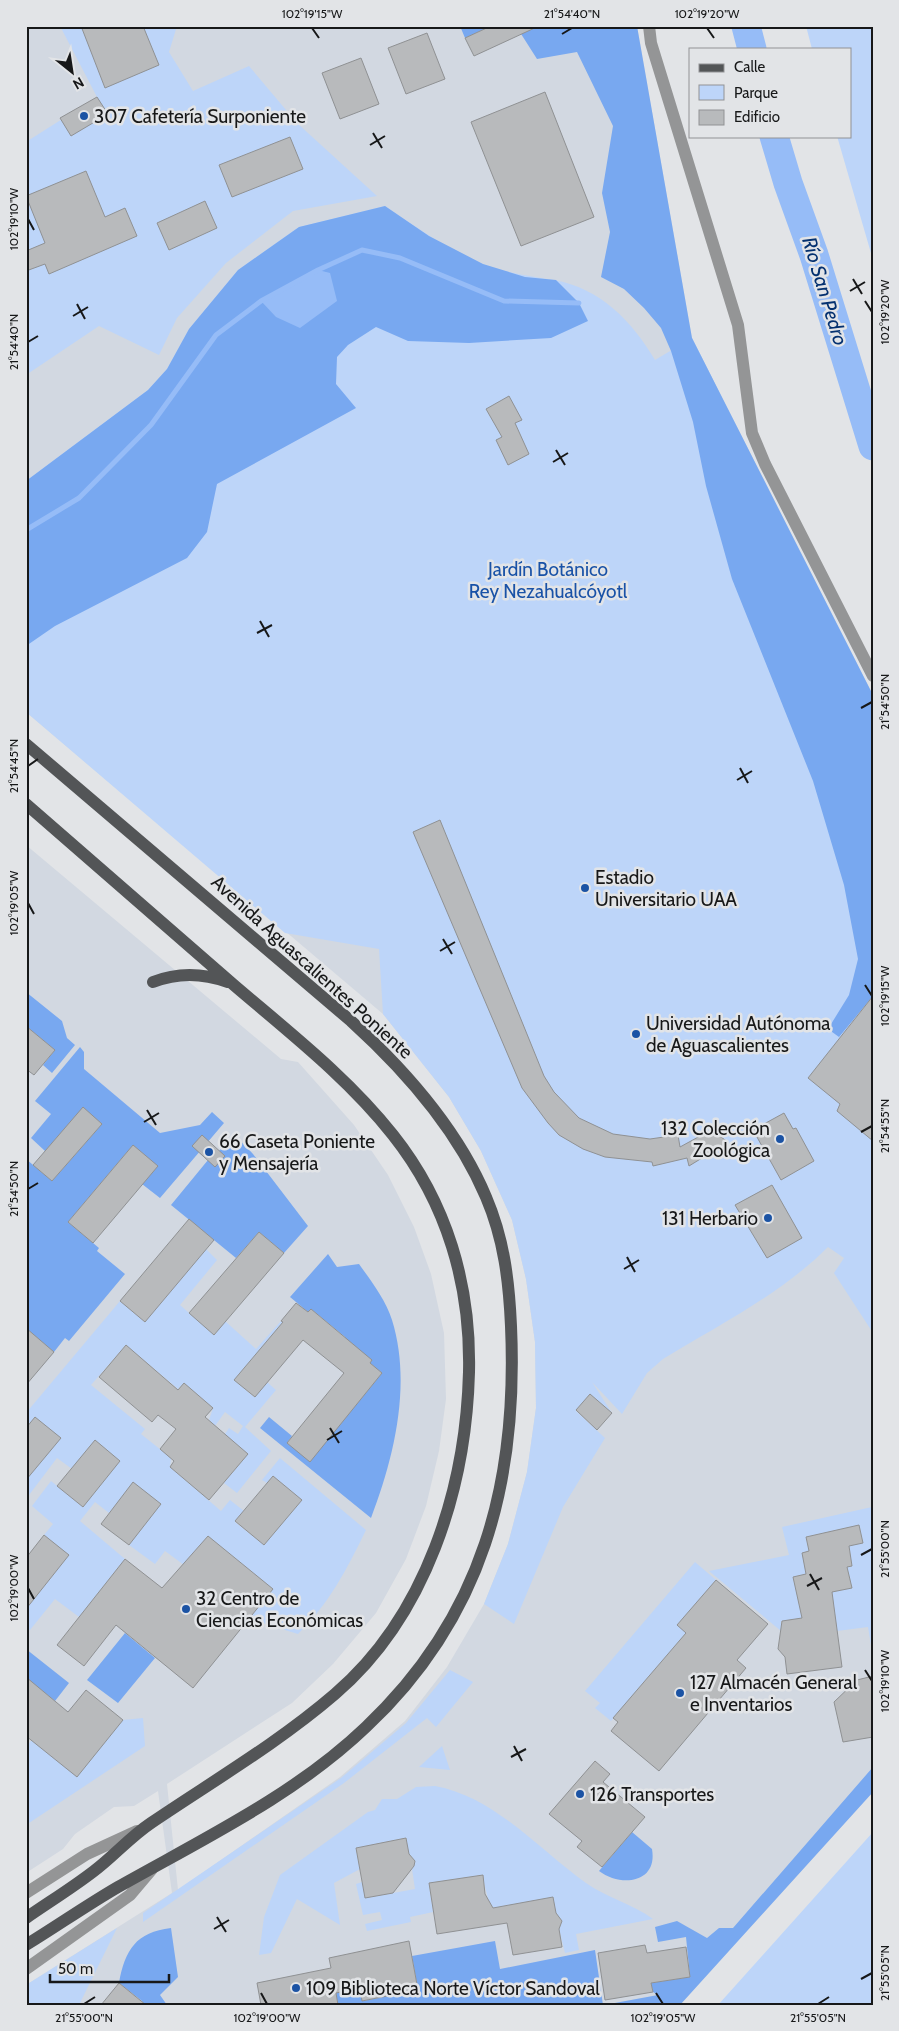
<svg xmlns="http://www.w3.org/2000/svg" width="899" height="2031" font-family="Cabin,sans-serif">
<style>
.built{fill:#d2d8e1}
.green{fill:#bdd5f9;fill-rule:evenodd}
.forest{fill:#78a8f0}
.water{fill:#96bcf7}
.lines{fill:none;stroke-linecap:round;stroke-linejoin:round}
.stream{stroke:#96bcf7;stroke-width:5}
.river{stroke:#96bcf7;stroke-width:29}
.building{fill:#b8babc;stroke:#8f9193}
.minor{stroke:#949596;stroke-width:12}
.major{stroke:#535557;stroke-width:12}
.ticks{fill:none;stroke:#171819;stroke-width:2}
.poi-dot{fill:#1b53a4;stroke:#e2e4e7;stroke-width:2}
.labels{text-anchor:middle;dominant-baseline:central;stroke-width:5;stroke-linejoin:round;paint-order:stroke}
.poi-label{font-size:19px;fill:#171819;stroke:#e2e4e7;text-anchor:start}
.park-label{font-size:19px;fill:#1952a7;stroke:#e2e4e7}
.street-label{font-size:19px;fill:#171819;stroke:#e2e4e7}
.water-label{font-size:20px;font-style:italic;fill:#043170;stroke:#e2e4e7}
.neatline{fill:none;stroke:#171819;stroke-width:2}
.ticks-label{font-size:12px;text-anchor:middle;fill:#171819}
</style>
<rect width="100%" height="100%" fill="#e2e4e7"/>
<!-- built -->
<path class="built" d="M26 26H637L692 338 873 695V1792L680 2005H26V1985L172 1893 158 1791 134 1806 114 1807 75 1834 63 1849 26 1873V845L281 1059 298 1062 354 1125 388 1175 414 1227 431 1274 444 1333 446 1399 439 1451 426 1506 406 1559 376 1613 333 1664 292 1703 167 1784 178 1890 340 1777 405 1721 447 1667 484 1604 508 1544 527 1472 536 1408 535 1342 526 1279 512 1220 481 1151 449 1097 383 1014 26 712Z"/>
<!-- green -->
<path class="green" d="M60 26H177L169 52 193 91 249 66 297 123 377 196 293 211 226 263 177 318 159 355 99 326 26 375V142L97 97Z
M806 26H873V260L837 136H850V49H812Z
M385 206C416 227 448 250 483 264 506 273 530 276 554 280 600 288 632 321 655 360L692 338 873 698V1333L834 1273 844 1258 828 1247C781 1294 719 1325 663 1359L647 1373 622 1414 592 1382 612 1413 590 1394 576 1411 605 1438 563 1507 514 1624 484 1604 508 1544 527 1472 536 1408 535 1342 526 1279 512 1220 481 1151 449 1097 383 1014 379 949 285 933 26 712V481L148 390 167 369 189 329 238 270 299 227Z
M206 1249 217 1260 180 1305 214 1335 225 1321 256 1349 281 1321 283 1323 234 1380 254 1397 267 1382 276 1390 245 1427 271 1451 237 1493 224 1483 248 1454 225 1434 229 1428 238 1434 243 1426 225 1412 215 1426 209 1420 213 1408 184 1383 178 1389 126 1345 91 1385 145 1429 141 1434 171 1458 170 1467 221 1511 230 1500 244 1511 235 1522 264 1545 302 1500 273 1476 267 1483 262 1480 280 1458 366 1530C347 1569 329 1604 298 1634L249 1619 273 1589 208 1536 184 1565 165 1551 155 1564 129 1545 161 1504 133 1483 109 1513 95 1502 80 1521 125 1559 79 1617 55 1599 30 1630 26 1627V1609L69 1555 44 1535 53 1524 32 1506 51 1481 83 1507 120 1461 95 1440 72 1469 57 1458 26 1499V1480L60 1438 26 1428V1413L120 1301 145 1322Z
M872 1507 873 1657 868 1627 837 1631 834 1614 781 1621V1631L709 1571 789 1555 782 1527ZM859 1525 849 1546 852 1566 847 1567 851 1588 798 1599 793 1577 806 1574 802 1553 809 1551 806 1537Z
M695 1562 716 1580 677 1625 686 1633 611 1721 595 1708 600 1703 585 1691Z
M450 1670 473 1682 436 1727 427 1718 344 1783 143 1922V1913L341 1778 406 1723Z
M54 1713 76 1777 123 1720 143 1718 145 1746 26 1825V1747Z
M442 1746 450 1770 419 1767Z
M435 1786C495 1797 538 1849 586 1883 607 1898 633 1904 653 1919L576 1934 579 1950 565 1953 559 1929 562 1921 556 1913 507 1923 490 1906 482 1875 429 1883 433 1912 410 1917 411 1922 367 1931 365 1924 382 1920 380 1912 363 1915 356 1884 362 1882 366 1898 415 1889 412 1869 415 1861 409 1854 405 1838 356 1848 360 1869 334 1883 340 1925 297 1899 271 1953 259 1955 264 1917 280 1875 368 1812 375 1810 382 1799H397L416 1787Z
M873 1832V2005H718Z
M117 1928 80 2003 32 2005 26 2003V1985Z"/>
<!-- forest -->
<path class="forest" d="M460 26H491L465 38Z
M516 26H637L692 338 873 695V996L839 1037 828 1029 849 995 858 959 844 885 813 781 732 579 706 486 693 422 671 351 661 328 644 308 624 289 601 277 610 232 602 193 613 126 577 52 537 59Z
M385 206 429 236 483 264 525 277 556 280 579 303 588 321 551 338 469 343 408 341 376 327 348 345 337 357 336 384 356 408 217 484 207 532 187 558 55 626 26 646V481L148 390 167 369 189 329 238 270 299 227Z
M26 992 62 1021 67 1038 75 1045 52 1073 43 1065 55 1050 26 1026Z
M80 1047 84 1052V1069L160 1133 200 1125 212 1112 224 1123 160 1198 142 1184 157 1166 133 1145 68 1222 99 1248 97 1251 125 1274 69 1341 65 1338 54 1352 28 1330 26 1331V1159L52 1181 102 1124 83 1108 45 1151 31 1138 51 1114 35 1101Z
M234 1134 253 1154 308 1226 284 1253 259 1232 236 1258 171 1205 208 1160 224 1156 219 1151Z
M328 1254 337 1267 359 1264C371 1281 386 1300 392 1320 412 1384 394 1458 371 1518L260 1428 269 1417 292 1436 287 1443 310 1461 382 1373 370 1363 372 1360 344 1340 345 1337 311 1309 308 1312 290 1297Z
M125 1633 155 1658 118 1703 87 1680Z
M26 1649 69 1683 55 1701 26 1678Z
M873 1767V1792L680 2005H604L658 1995 653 1992 651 1983 690 1977 686 1937 658 1942 655 1927 677 1921 707 1938 719 1928H733Z
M632 1832 652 1849C658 1884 620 1887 599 1871Z
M171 1928 178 1977 160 1995 167 2005H143L142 2001 119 1983C125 1950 136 1932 171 1928Z
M495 1941 500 1969 595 1950 603 2005H338L336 1993 360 1988 363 2001 418 1990 412 1956Z"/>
<!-- water -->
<path class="water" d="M318 270 330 273 337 301 300 328 276 317 261 301Z"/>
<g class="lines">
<!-- stream -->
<path class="stream" d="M26 530 79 498 151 425 216 335 261 301 318 270 362 250 400 258 504 301 579 303"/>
<!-- river -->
<path class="river" d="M746 26 752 49
M774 136 788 183 814 255 873 446"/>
</g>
<!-- building -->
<path class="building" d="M81 26H143L159 65 105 88Z
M491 26H539L474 56 465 38Z
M427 33 445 79 406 94 388 48Z
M361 58 379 104 340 119 322 73Z
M545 92 594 217 521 246 471 122Z
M97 97 108 114 71 136 60 118Z
M290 137 303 169 232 197 219 165Z
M86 171 105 217 125 208 137 236 49 274 45 264 26 271V251L45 243 26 196Z
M205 201 217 228 169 250 157 223Z
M509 396 522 420 515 423 529 454 508 465 496 440 502 437 486 409Z
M440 820 544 1076 554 1092 579 1118 613 1134 650 1139 678 1135 680 1147 711 1130 728 1142 689 1166 687 1158 653 1166 652 1162 605 1157 583 1149 559 1135 548 1123 522 1088 413 832Z
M873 996V1141L837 1111 840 1104 808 1078Z
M26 1026 55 1050 34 1075 26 1069Z
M83 1107 102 1124 52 1181 33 1165Z
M784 1113 793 1129 796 1128 814 1161 781 1180 753 1130Z
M202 1135 225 1156 215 1167 192 1146Z
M133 1145 158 1166 93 1243 68 1222Z
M772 1185 802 1238 767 1258 735 1205Z
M189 1219 214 1240 145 1322 120 1301Z
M259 1232 284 1253 214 1335 189 1313Z
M296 1303 308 1312 311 1309 372 1360 370 1363 382 1373 310 1462 287 1443 344 1373 303 1340 255 1397 234 1380 283 1322 281 1321Z
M26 1328 54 1352 26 1385Z
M126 1345 178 1390 184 1383 213 1408 205 1417 248 1454 209 1500 170 1467 174 1461 160 1449 176 1429 158 1415 152 1422 99 1377Z
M590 1394 612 1413 597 1430 576 1410Z
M35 1417 61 1438 26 1480V1428Z
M95 1440 120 1461 83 1507 57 1486Z
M273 1476 302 1500 264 1545 235 1521Z
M133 1482 161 1504 129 1545 101 1524Z
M859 1525 863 1543 849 1546 852 1566 847 1567 852 1588 832 1592 842 1667 787 1674 785 1657 778 1649 782 1621 802 1618 793 1577 806 1574 802 1553 809 1551 806 1537Z
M44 1535 69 1555 26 1609V1558Z
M208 1536 273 1589 193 1688 116 1625 84 1666 57 1645 125 1559 162 1588Z
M716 1580 768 1624 737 1660 746 1668 659 1771 611 1731 618 1722 613 1718 686 1633 677 1625Z
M873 1676V1737L843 1742 834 1702 857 1680Z
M26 1677 68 1712 86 1690 123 1720 77 1777 26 1736Z
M595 1761 610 1774 603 1782 645 1817 602 1867 577 1847 582 1841 549 1814Z
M406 1838 409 1854 415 1861 414 1866 393 1893 365 1898 356 1848Z
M483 1875 485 1894 493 1908 553 1897 556 1913 562 1921 559 1929 562 1947 513 1955 507 1923 437 1934 429 1883Z
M409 1941 418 1990 362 2001 360 1988 336 1993 338 2005H261L257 1983 331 1968 329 1958Z
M645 1945 647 1953 686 1947 690 1977 651 1983 653 1992 605 2000 598 1953Z
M119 1983 146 2005H101Z"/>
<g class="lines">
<!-- minor -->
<path class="minor" d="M649 26 651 43 738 325 752 433 765 464 873 676
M26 1893 87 1854 137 1831
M26 1969 130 1895 152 1869"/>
<!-- major -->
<path class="major" d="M26 744 351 1021C405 1070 457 1128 486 1197 504 1239 509 1281 511 1326 518 1482 483 1617 366 1727 295 1795 203 1839 118 1887 87 1905 57 1926 26 1945
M26 804C96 865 165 925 235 986 290 1033 348 1078 393 1135 447 1203 471 1285 469 1372 466 1489 426 1616 335 1694 278 1743 213 1781 151 1823 130 1837 114 1856 94 1871 72 1888 49 1902 26 1918
M153 982C178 972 203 973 228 982"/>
</g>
<!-- ticks -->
<path class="ticks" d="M312 28 319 38M707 28 714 38M562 34 572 28M373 133 382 148M370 145 385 136M28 219 34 230M853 279 862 294M850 291 865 282M865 301 872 312M77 304 85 319M73 316 88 307M28 342 38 336M556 450 565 465M553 462 568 453M260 621 269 637M257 633 272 625M861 708 872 702M28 766 38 759M740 768 748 783M737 780 752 771M28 903 34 914M443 939 452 954M440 951 455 942M865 985 872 996M147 1110 156 1125M144 1122 159 1113M861 1132 872 1126M28 1189 38 1183M627 1257 635 1272M624 1269 639 1260M330 1428 339 1443M327 1440 342 1431M861 1555 872 1549M810 1574 819 1590M807 1586 822 1578M28 1588 34 1599M865 1670 872 1681M514 1746 522 1761M511 1757 526 1749M217 1917 226 1932M214 1929 229 1920M861 1979 872 1973M261 1993 267 2004M656 1993 663 2004M84 2004 95 1997M818 2004 829 1997"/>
<!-- markers -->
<g class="poi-dot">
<circle cx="84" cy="116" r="5"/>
<circle cx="585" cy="888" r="5"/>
<circle cx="636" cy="1034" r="5"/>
<circle cx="780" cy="1139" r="5"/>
<circle cx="209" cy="1152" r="5"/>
<circle cx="768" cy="1218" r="5"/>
<circle cx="186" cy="1609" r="5"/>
<circle cx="680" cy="1693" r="5"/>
<circle cx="580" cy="1794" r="5"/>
<circle cx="296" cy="1988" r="5"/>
</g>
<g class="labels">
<!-- poi labels -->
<g class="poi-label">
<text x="94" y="116">307 Cafetería Surponiente</text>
<text x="595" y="877">Estadio<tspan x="595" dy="22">Universitario UAA</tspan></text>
<text x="646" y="1023">Universidad Autónoma<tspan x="646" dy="22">de Aguascalientes</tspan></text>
<text x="770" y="1128" text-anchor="end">132 Colección<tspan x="770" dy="22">Zoológica</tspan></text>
<text x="219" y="1141">66 Caseta Poniente<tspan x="219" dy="22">y Mensajería</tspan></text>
<text x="758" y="1218" text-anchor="end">131 Herbario</text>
<text x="196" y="1598">32 Centro de<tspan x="196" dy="22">Ciencias Económicas</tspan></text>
<text x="690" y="1682">127 Almacén General<tspan x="690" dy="22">e Inventarios</tspan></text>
<text x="590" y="1794">126 Transportes</text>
<text x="306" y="1988">109 Biblioteca Norte Víctor Sandoval</text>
</g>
<!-- park labels -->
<g class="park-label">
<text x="548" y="569">Jardín Botánico<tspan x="548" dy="22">Rey Nezahualcóyotl</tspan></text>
</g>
<!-- street labels -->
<g class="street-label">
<text transform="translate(312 967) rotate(42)">Avenida Aguascalientes Poniente</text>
</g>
<!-- water labels -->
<g class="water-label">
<text transform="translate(825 291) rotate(73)">Río San Pedro</text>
</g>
</g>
<!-- border -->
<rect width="899" height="2031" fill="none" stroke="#e2e4e7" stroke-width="55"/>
<!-- legend -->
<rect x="689" y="48" width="162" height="90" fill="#e2e4e7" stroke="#919295"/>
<rect x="699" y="64" width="25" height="8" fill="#535557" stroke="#919295"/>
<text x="734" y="72" font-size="15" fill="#171819">Calle</text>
<rect x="699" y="85" width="25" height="15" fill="#bdd5f9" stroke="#919295"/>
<text x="734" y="98" font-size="15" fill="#171819">Parque</text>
<rect x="699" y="110" width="25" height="15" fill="#b8babc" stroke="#919295"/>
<text x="734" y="122" font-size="15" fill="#171819">Edificio</text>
<!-- north arrow -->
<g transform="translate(72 72) rotate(150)" stroke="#e2e4e7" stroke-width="4" paint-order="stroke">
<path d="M0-4L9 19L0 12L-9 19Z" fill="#171819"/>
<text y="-8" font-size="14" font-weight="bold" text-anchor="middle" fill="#171819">N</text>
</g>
<!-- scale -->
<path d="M50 1974v8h119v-8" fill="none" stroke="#171819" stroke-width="2.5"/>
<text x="58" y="1974" font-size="15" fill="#171819" stroke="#e2e4e7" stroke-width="4" paint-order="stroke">50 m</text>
<rect x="28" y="28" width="844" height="1976" class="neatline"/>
<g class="ticks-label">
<text x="312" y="18">102°19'15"W</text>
<text x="572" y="18">21°54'40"N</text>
<text x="707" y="18">102°19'20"W</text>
<text transform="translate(14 219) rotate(-90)" y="4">102°19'10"W</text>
<text transform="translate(885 312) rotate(-90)" y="4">102°19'20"W</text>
<text transform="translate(14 342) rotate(-90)" y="4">21°54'40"N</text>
<text transform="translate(885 702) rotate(-90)" y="4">21°54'50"N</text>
<text transform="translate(14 766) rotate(-90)" y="4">21°54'45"N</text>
<text transform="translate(14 903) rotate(-90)" y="4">102°19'05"W</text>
<text transform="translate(885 996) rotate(-90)" y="4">102°19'15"W</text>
<text transform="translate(885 1126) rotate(-90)" y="4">21°54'55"N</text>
<text transform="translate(14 1189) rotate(-90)" y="4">21°54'50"N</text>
<text transform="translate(885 1549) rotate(-90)" y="4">21°55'00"N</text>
<text transform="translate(14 1588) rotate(-90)" y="4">102°19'00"W</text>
<text transform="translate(885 1681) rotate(-90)" y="4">102°19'10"W</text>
<text transform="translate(885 1973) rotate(-90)" y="4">21°55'05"N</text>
<text x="84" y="2022">21°55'00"N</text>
<text x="267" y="2022">102°19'00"W</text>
<text x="663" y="2022">102°19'05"W</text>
<text x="818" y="2022">21°55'05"N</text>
</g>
</svg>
